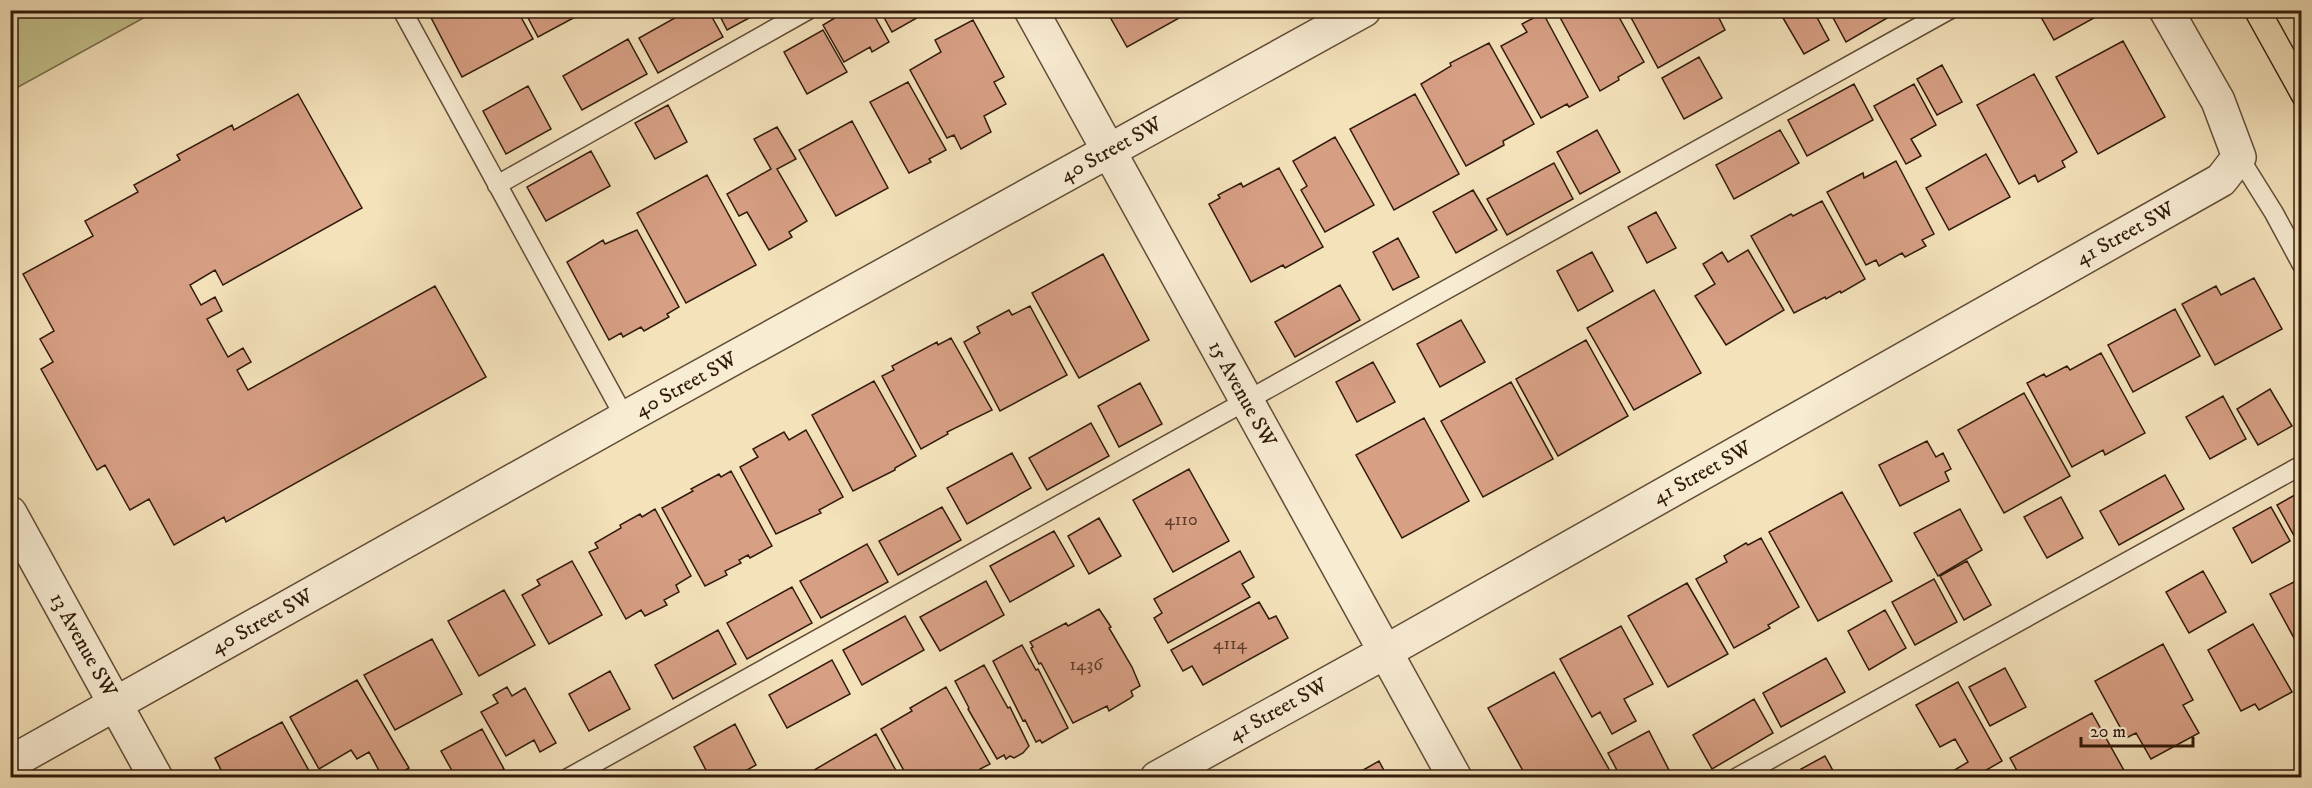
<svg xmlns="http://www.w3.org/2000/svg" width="2312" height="788" font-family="'IM FELL DW Pica',serif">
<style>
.green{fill:#c3c18b;stroke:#7a6e4b;stroke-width:1.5}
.building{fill:#d79f84;stroke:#321b0b;stroke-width:1.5}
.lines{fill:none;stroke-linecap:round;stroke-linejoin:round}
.lane-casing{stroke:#624d37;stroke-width:21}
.street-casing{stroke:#624d37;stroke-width:36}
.lane{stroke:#f8ecd3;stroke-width:18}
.street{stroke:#f8ecd3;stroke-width:33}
.tram{stroke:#321b0b;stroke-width:1.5}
.labels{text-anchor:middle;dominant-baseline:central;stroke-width:4.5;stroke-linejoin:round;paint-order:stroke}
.number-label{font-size:18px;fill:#5b3c29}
.street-label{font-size:21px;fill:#321b0b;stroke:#f8ecd3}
</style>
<rect width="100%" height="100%" fill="#f4e2bb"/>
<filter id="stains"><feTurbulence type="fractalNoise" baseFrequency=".00333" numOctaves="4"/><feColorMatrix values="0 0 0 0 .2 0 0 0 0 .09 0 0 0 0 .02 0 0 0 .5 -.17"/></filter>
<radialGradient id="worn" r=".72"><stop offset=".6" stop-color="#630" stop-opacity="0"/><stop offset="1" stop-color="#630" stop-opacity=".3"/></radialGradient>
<!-- green -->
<path class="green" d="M11 10H156V11L11 91Z"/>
<!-- building -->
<path class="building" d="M427 10H517L533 39 462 77Z
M524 10H576L577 16 538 37Z
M689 10H708L723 37 658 73 639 38Z
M717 10H762V11L727 30Z
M848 10H871L889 42 872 52 870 47 844 62 823 25Z
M880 10H931L892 32Z
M1106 10H1177L1181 17 1127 47Z
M1556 10H1615L1644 62 1618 77 1619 80 1600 91Z
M1627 10H1715L1725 30 1658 68Z
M1796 10H1813L1829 40 1804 54 1783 18Z
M1829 10H1901L1846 42Z
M2037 10H2090L2094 18 2054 40Z
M1543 13 1588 97 1569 107 1567 104 1541 118 1501 46 1527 32 1522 24Z
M973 20 1004 77 994 82 1006 104 984 116 991 132 961 149 954 135 947 138 910 70 941 52 935 40Z
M823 30 847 72 807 94 784 52Z
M628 39 647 74 582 110 563 76Z
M2123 41 2165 117 2098 154 2056 77Z
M1489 43 1534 124 1503 141 1504 145 1466 166 1421 84 1451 66 1450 63Z
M1699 57 1722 98 1684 119 1662 78Z
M1942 65 1962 102 1937 115 1917 79Z
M2034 74 2077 152 2062 161 2065 167 2038 182 2035 175 2019 184 1977 105Z
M908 82 946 150 929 159 931 162 909 173 870 102Z
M1854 84 1873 120 1807 156 1788 120Z
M1914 84 1936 125 1911 139 1921 156 1906 164 1874 106Z
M528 86 551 129 506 154 483 111Z
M298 94 362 208 223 285 215 270 190 285 201 305 215 297 222 311 207 319 228 357 243 348 251 362 237 370 248 390 435 286 486 377 226 522 224 517 174 545 149 499 130 510 105 465 97 470 41 369 53 362 40 339 54 331 23 274 93 236 85 221 138 192 134 185 180 160 177 155 232 125 234 130Z
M1415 94 1459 174 1394 210 1350 129Z
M668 105 687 142 655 159 635 123Z
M852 121 888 188 836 216 799 150Z
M777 127 796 159 777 169 807 221 789 232 792 237 769 250 747 212 739 216 727 194 771 169 754 139Z
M1597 130 1620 172 1580 194 1557 152Z
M1780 130 1799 163 1734 199 1716 165Z
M1335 137 1374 205 1325 232 1301 190 1307 186 1293 161Z
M591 151 610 186 546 221 527 187Z
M1986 154 2010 197 1949 230 1926 188Z
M1896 161 1934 234 1922 240 1926 246 1905 257 1902 253 1879 266 1876 260 1866 265 1827 192 1863 173 1864 178Z
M1554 163 1573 199 1507 235 1487 199Z
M1279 168 1323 247 1285 268 1283 265 1251 282 1209 204 1220 198 1218 195 1241 183 1243 187Z
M707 175 756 265 686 303 637 213Z
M1473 190 1497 230 1456 253 1433 212Z
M1822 201 1865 279 1841 293 1840 291 1826 299 1825 297 1794 313 1751 236 1791 214 1793 216Z
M1656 212 1676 248 1647 263 1628 227Z
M637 230 679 307 667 314 669 317 644 331 641 327 623 337 621 333 609 340 567 262 603 240 605 244Z
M1398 238 1419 277 1393 290 1373 252Z
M1748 250 1784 310 1726 345 1695 296 1715 284 1703 264 1722 252 1728 262Z
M1592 252 1613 291 1578 311 1557 271Z
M1103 254 1149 340 1079 378 1032 293Z
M2254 278 2282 329 2215 365 2182 304 2216 286 2221 295Z
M1340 285 1360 320 1295 357 1275 322Z
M1654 290 1701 373 1634 410 1587 328Z
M1030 306 1067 375 1000 411 964 342 980 333 977 327 1009 310 1012 315Z
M2175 309 2200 356 2133 392 2108 345Z
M1461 320 1485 362 1440 387 1417 344Z
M951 338 992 410 947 432 948 434 921 449 882 376 894 370 892 366 937 342 938 345Z
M1586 340 1628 416 1558 456 1516 379Z
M2101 353 2145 433 2105 455 2103 450 2072 467 2027 383 2044 374 2046 377 2067 366 2070 370Z
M1373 362 1395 402 1357 422 1336 382Z
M874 381 916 456 895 468V470L853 491 812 415Z
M1511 382 1553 459 1483 497 1441 421Z
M1140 383 1162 424 1119 447 1098 406Z
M2270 389 2292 426 2258 445 2237 409Z
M2024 393 2070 476 2004 513 1958 430Z
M2223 396 2246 439 2210 459 2186 417Z
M1424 418 1469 501 1402 538 1356 455Z
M1091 423 1109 456 1047 490 1029 458Z
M806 430 843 497 819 510 821 513 776 534 740 467 758 457 753 449 784 432 789 440Z
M1927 441 1936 457 1943 453 1951 469 1945 472 1949 481 1900 506 1879 465Z
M1012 453 1031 488 967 524 947 488Z
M1189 469 1229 541 1173 572 1133 500Z
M731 471 772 546 750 558 748 555 739 560 741 563 725 571 727 575 705 586 662 508 693 491 691 489 719 474 721 477Z
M2165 475 2184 509 2119 545 2100 511Z
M2302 491V538L2297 541 2277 505Z
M1842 492 1892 581 1818 621 1769 532Z
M2061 497 2083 538 2047 558 2024 517Z
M942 507 961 540 898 575 879 541Z
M2271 507 2290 541 2252 563 2233 528Z
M655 509 691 576 676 585 679 592 664 600 667 605 645 616 641 610 626 619 589 552 598 548 595 543 621 528 620 525 640 514 642 517Z
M1960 509 1982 550 1938 576 1914 533Z
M1099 518 1121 556 1089 574 1068 536Z
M1054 531 1074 566 1010 602 990 566Z
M1761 538 1799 607 1768 625 1770 628 1734 648 1696 579 1727 562 1724 556 1746 543 1748 545Z
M867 544 888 582 821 618 800 581Z
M1240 551 1254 577 1242 584 1250 597 1168 643 1154 618 1162 613 1154 599Z
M572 561 602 615 549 644 522 595 540 585 537 580Z
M1967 561 1991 605 1964 620 1940 576Z
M2203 571 2226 612 2189 633 2166 592Z
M2302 578V648L2300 649 2270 594Z
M1934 579 1957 622 1915 645 1892 602Z
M986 581 1004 615 940 651 920 617Z
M1687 583 1728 654 1668 687 1628 616Z
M792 587 812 623 747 659 727 623Z
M504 590 535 645 479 676 448 621Z
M1259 602 1269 619 1276 616 1288 638 1203 685 1192 666 1183 671 1171 650Z
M1099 609 1111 627 1109 628 1132 667 1140 686 1131 691 1133 696 1129 699 1109 711 1107 706 1073 723 1041 663 1039 664 1031 648 1033 647 1030 642 1066 623 1068 626Z
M1885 610 1906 648 1869 670 1848 631Z
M905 616 924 650 862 685 843 650Z
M2253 624 2292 692 2259 710 2255 704 2241 711 2208 650Z
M1621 626 1653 684 1624 699 1636 721 1612 734 1600 712 1592 717 1560 659Z
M718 630 736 664 673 699 655 665Z
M432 639 462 694 395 730 364 675Z
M2163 644 2193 700 2183 705 2199 733 2151 759 2136 733 2126 738 2095 681Z
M1022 645 1036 670 1038 669 1068 728 1042 743 1040 740 1036 742 1025 720 1023 721 993 661Z
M1826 658 1845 692 1781 727 1763 693Z
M832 660 850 694 787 728 769 695Z
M984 665 1008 708 1010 707 1029 746 1023 753 1014 758 1010 756 1006 759 1004 755 997 759 968 709 969 708 955 681Z
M2005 668 2026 707 1990 726 1969 687Z
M610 671 630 709 589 731 569 694Z
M1554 672 1610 771 1598 778H1527L1488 708Z
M357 680 409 768 393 778H383L369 752 357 759 351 750 319 769 290 717Z
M1958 682 2002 761 1981 773 1984 778H1941L1968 762 1955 739 1940 747 1916 705Z
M507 687 512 696 525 688 556 743 540 752 534 740 506 756 481 712 498 703 493 695Z
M946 687 990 764 980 769 984 776 981 778H908L881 729 912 711 910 708Z
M1754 699 1773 733 1712 769 1693 735Z
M2092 713 2126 774 2120 778H2021L2010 758Z
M282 722 313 778H225L215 758Z
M735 724 756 765 733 778H710L694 747Z
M482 729 504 769 489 778H456L441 751Z
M1649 731 1671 774 1664 778H1621L1608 753Z
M876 734 900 778H811L809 773Z
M1825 756 1837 778H1806L1801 769Z
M1379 761 1388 778H1349Z
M1790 772 1793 778H1780Z"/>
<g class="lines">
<defs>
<path id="lane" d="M402 10 625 418
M2239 157 2274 213 2302 265
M497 185 808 10
M568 778 1949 10
M1736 778 2302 465"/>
<path id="street" d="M1031 10 1455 778
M10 513 156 778
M10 763 625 418 1364 10
M1157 778 1385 652 2221 180 2239 157 2218 101 2166 10"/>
</defs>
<!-- lane casing -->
<use href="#lane" class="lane-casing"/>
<!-- street casing -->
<use href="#street" class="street-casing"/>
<!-- lane -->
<use href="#lane" class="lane"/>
<!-- street -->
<use href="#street" class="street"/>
<!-- tram -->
<path class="tram" d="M2242 10 2302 118
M2272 10 2302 64"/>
</g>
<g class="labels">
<!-- number labels -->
<g class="number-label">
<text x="1181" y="520">4110</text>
<text x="1230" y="644">4114</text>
<text x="1086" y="665">1436</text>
</g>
<!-- street labels -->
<g class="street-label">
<text transform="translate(1111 150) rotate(-29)">40 Street SW</text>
<text transform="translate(2125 234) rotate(-29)">41 Street SW</text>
<text transform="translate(686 385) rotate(-29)">40 Street SW</text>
<text transform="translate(1242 394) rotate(61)">15 Avenue SW</text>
<text transform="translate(1702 473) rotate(-29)">41 Street SW</text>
<text transform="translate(262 622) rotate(-29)">40 Street SW</text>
<text transform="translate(83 645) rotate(61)">13 Avenue SW</text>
<text transform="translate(1278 710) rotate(-29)">41 Street SW</text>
</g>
</g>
<!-- margin -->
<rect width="2312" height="788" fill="none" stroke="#f4e2bb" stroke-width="36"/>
<rect x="12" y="12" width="2288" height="764" fill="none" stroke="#321b0b" stroke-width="3"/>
<rect x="18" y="18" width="2276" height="752" fill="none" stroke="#321b0b" stroke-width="1.5"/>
<!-- scale -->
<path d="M2081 737v9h112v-9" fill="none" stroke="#321b0b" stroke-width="3"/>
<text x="2090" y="737" font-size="18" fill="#321b0b" stroke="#f8ecd3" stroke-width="4.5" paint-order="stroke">20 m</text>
<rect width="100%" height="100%" filter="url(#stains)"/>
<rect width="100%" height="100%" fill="url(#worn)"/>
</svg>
